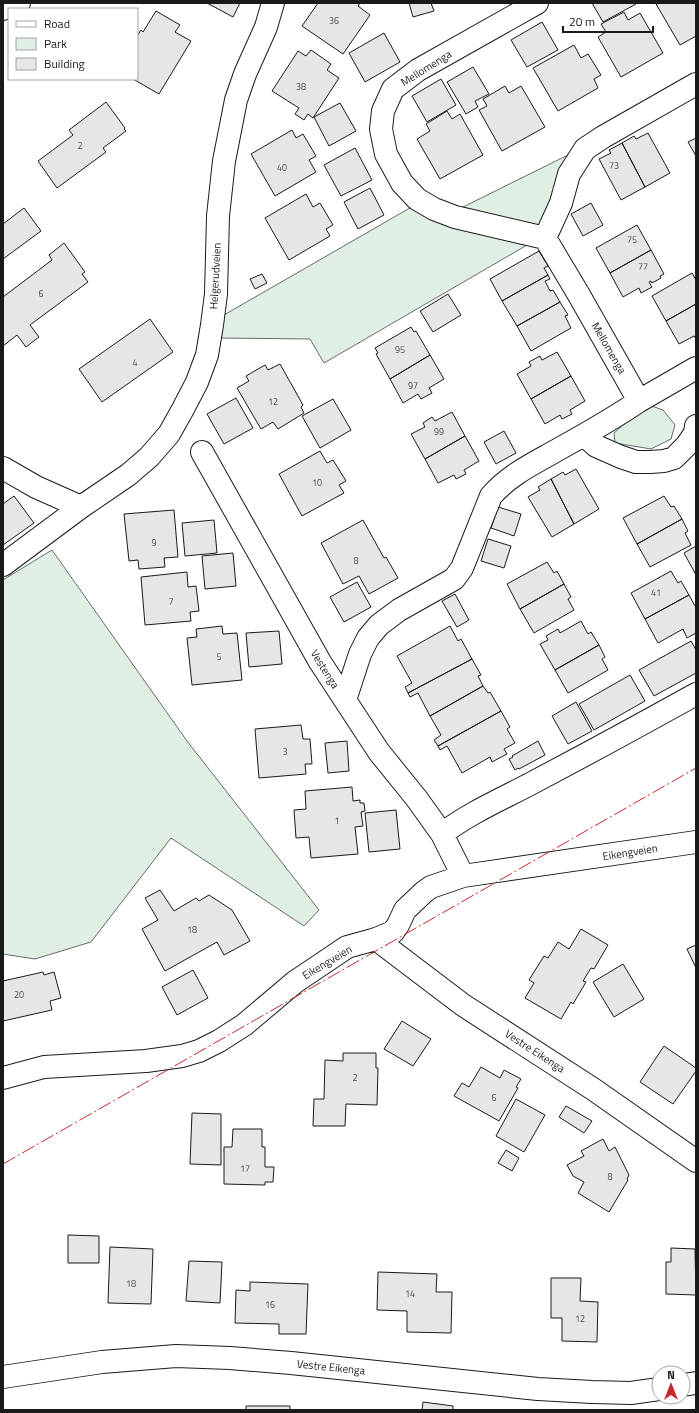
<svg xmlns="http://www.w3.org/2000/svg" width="699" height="1413" font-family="'Titillium Web',sans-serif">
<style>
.green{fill:#e0efe3;stroke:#6a6a6a}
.building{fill:#e6e6e6;stroke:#1a1a1a}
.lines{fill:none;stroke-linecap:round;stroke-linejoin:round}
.minor-casing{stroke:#1a1a1a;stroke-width:24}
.minor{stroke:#fff;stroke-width:22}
.power{stroke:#c62828;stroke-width:1;stroke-dasharray:14 3 2 3;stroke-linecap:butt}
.labels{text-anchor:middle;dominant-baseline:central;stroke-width:3;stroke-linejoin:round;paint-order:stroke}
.number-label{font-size:9px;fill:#4d4d4d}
.street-label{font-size:11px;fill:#1a1a1a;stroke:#fff}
</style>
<rect width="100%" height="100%" fill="#fff"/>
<!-- green -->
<path class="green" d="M570 154 534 241 324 363 310 339 219 338 224 315 415 205 461 208Z
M646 404 663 410 675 425 671 439 651 449 615 443 614 433Z
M52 550 187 741 319 910 304 926 171 838 91 942 35 959 3 954V580Z"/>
<!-- building -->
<path class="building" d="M207 3H240L233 17Z
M318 3H360L358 6 370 15 343 54 302 26Z
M409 3H431L434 11 413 17Z
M592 3H635L636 4 603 22Z
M658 3H696V36L680 45 656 4Z
M156 11 180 25 175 32 191 41 159 94 133 79H137V36L141 30 143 32Z
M624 12 628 20 640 13 663 53 621 77 598 37 606 32 601 24Z
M542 22 558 50 527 67 511 40Z
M384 33 400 62 365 82 349 53Z
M574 45 581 58 588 54 601 75 594 79 598 88 558 111 533 68Z
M311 50 331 64 327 70 339 78 313 118 308 114 304 120 295 114 299 108 272 91 298 51 306 56Z
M473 67 489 94 475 101 478 107 466 114 447 82Z
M441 79 456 105 427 122 412 96Z
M505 86 509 93 521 86 545 127 502 151 479 110 487 106 483 99Z
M106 102 125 128 124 129 126 131 103 148 106 152 57 188 38 161 73 135 69 130Z
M340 103 356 131 329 146 314 117Z
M447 111 452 119 460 114 483 155 440 179 417 139 430 131 426 124Z
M292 130 296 138 303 134 316 156 309 160 316 172 275 196 251 154Z
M648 133 670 173 645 187 622 143 634 136 636 139Z
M696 138V156L688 142Z
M622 143 645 187 621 200 599 159 611 153 609 150Z
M355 148 372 180 341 196 324 165Z
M370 188 384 215 358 229 344 202Z
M306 194 313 207 320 203 333 225 326 229 330 236 289 260 265 218Z
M591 203 603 225 583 236 571 214Z
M24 208 41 231 3 259V224Z
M637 225 651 250 610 273 596 248Z
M64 243 85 272 82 274 88 282 30 325 39 337 26 347 17 335 3 346V297L52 260 49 255Z
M651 250 664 274 660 276 661 278 652 283 651 281 649 282 652 287 641 293 639 288 623 297 610 273Z
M539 251 548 266 544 268 548 275 502 301 490 279Z
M692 273 696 280V304L666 321 652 296Z
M262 274 267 283 255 289 250 279Z
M548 275 550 279 545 281 550 291 553 290 560 302 517 326 502 301Z
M448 294 461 315 433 332 420 311Z
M560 302 568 315 565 316 571 328 531 351 517 326Z
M696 304V339L694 336 679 344 666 321Z
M150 319 173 352 102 402 79 369Z
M411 327 414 332 416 331 430 355 390 379 376 354 378 353 375 348Z
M557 352 571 376 531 399 517 374 531 366 529 362 540 356 542 360Z
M430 355 444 379 429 388 432 393 421 399 418 394 403 403 390 379Z
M280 364 303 405 301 407 304 413 278 429 273 422 261 429 237 388 249 381 246 376 265 365 268 370Z
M571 376 585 401 570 410 572 414 562 419 560 415 545 424 531 399Z
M236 398 253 428 224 444 207 414Z
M333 399 351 430 320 448 302 416Z
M452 412 465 436 425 459 411 434 425 427 423 423 432 417 435 421Z
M504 431 516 453 496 464 484 442Z
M465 436 479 461 464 470 466 474 456 479 454 475 438 483 425 459Z
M320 451 327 463 333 460 346 481 339 485 344 493 302 516 279 474Z
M576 469 599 509 574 524 551 479 563 472 565 475Z
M551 479 574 524 552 537 528 497 540 490 538 487Z
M14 496 34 523 3 545V504Z
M664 496 671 507 674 506 682 519 637 544 623 518Z
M498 507 521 514 514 536 491 528Z
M174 510 178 557 164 558 165 567 139 569 138 560 129 561 124 514Z
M682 519 688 531 685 533 691 545 650 567 637 544Z
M214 520 217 553 185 556 182 523Z
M363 520 384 558 386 557 398 578 369 594 359 576 343 584 321 543Z
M488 539 511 546 504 568 481 561Z
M696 546V575L684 553Z
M233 553 236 586 205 589 202 556Z
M547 562 554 573 557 571 564 584 520 609 507 584Z
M671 571 678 583 681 581 689 595 645 619 631 593Z
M187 572 188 587 196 586 199 611 190 612 191 621 145 625 141 577Z
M357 582 371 607 344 622 330 597Z
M564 584 571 597 568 599 574 610 534 633 520 609Z
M455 594 469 620 457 627 442 601Z
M689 595 695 606 696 605V633L687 638 683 629 658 643 645 619Z
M581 621 588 634 591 632 599 645 555 670 540 644 548 640 546 636 558 629 560 633Z
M222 626 223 634 237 633 242 680 192 685 187 638 197 637 196 629Z
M450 626 458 641 461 639 472 659 408 693 405 687 412 683 397 656Z
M279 631 282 664 249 667 246 633Z
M691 641 696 650V673L654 696 639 670Z
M599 645 605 657 602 659 608 670 568 693 555 670Z
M472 659 481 675 478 676 483 686 430 716 418 693 410 697 408 693Z
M630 675 645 701 594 730 579 704Z
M483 686 488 693 490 692 501 711 438 746 434 740 441 735 430 716Z
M576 702 592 731 568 744 552 716Z
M501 711 510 727 507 729 515 743 504 749 507 754 492 762 490 757 462 773 447 746 440 750 438 746Z
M301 725 303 739H310L312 764H305L306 774 259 778 255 729Z
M347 741 349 771 328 773 325 743Z
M538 741 545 755 519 769 518 768 515 770 509 759 513 757 512 756Z
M352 787 353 801 360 800V803H364L365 811 361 812 363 826 355 827 358 854 311 858 309 837 296 838 294 810 306 809 305 791Z
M396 810 400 849 369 852 365 813Z
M160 890 174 911 196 898 199 901 209 895 232 910 250 941 224 955 217 942 165 971 142 929 158 920 145 898Z
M581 929 608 945 594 969 591 968 583 981 586 982 573 1004 571 1002 561 1019 525 998 534 983 529 980 544 956 548 958 558 942 569 949Z
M696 945V968L687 949Z
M623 964 644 999 614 1017 593 982Z
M193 970 208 998 177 1015 162 987Z
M43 972 44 975 54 972 61 998 50 1001 52 1010 3 1021V981Z
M402 1021 431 1039 413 1066 384 1049Z
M664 1046 696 1068V1071L673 1104 640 1082Z
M343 1053H376V1068H378L377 1105 346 1104 345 1126H313L314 1099H324L325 1060 343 1061Z
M481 1067 500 1078 504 1070 521 1079 516 1087 518 1088 499 1121 454 1096 462 1083 469 1087Z
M516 1099 545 1115 524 1152 496 1136Z
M566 1106 592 1121 584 1133 559 1117Z
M192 1113 221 1114V1165L190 1164Z
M233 1129H262V1147H265V1167H274L273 1182H265V1185L224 1184V1147H232Z
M603 1139 609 1151 615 1147 629 1175 627 1179 628 1180 609 1212 578 1193 584 1182 573 1176 567 1165 584 1156 581 1151Z
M506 1150 519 1158 512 1171 498 1163Z
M68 1235 99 1236V1263H68Z
M110 1247 153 1249 151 1304 108 1303Z
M671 1248 695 1249 696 1295 666 1294V1262H671Z
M189 1261 222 1262 220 1303 186 1301Z
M378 1272 437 1274 436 1292H452L451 1333 407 1332V1311L377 1310Z
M551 1278H581L580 1301 598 1302 597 1342 562 1341V1318H551Z
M250 1282 308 1284 306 1334H279V1324L235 1323 236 1290 250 1291Z
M423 1402 453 1406V1410H422Z
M246 1406H290V1410H246Z"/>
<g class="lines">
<defs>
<path id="minor" d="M537 3 418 70 393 89 383 111 381 129 386 154 402 183 417 199 434 209 455 217 545 238 579 295 639 401 696 368
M3 9 19 3
M545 238 561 203 569 174 585 149 603 137 696 84
M584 435 596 446 621 457 636 462H650L664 461 674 458 687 445 695 433 696 426
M202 452 320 662 379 752 417 799 442 834 463 876
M3 468 36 487 81 507
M3 565 81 507 128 475 149 457 169 434 183 409 197 382 207 355 212 325 216 294 218 216 224 161 236 100 245 74 266 27 273 3
M345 700 360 654 368 638 379 625 399 610 454 579 462 568 491 496C510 474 535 463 559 449 586 434 613 419 639 401
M442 834C469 813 502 799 532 783 587 754 642 724 696 694
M376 939 463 1005 593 1089 696 1161
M3 1078 44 1067 146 1061 182 1056 199 1051 219 1041 244 1025 295 982 347 947 376 939 393 932 398 925 405 910 424 892 431 887 463 876 696 842
M3 1377 102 1362 176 1356 230 1358 291 1363 538 1389 592 1392 631 1393 659 1389
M683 1385 696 1383"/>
</defs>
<!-- minor casing -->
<use href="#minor" class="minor-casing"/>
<!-- minor -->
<use href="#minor" class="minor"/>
<!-- power -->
<path class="power" d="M3 1164 696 768"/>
</g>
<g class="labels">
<!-- number labels -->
<g class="number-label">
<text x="334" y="20">36</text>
<text x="301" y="86">38</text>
<text x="80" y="145">2</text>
<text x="614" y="165">73</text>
<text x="282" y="167">40</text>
<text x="632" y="239">75</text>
<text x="643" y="266">77</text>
<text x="41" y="293">6</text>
<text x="400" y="349">95</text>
<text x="135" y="362">4</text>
<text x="413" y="385">97</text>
<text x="273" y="401">12</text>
<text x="439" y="431">99</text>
<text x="317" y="482">10</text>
<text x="154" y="542">9</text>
<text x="356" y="560">8</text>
<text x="656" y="592">41</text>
<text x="171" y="601">7</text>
<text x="219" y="656">5</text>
<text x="285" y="751">3</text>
<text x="337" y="820">1</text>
<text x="192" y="929">18</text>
<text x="19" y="994">20</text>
<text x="355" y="1077">2</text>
<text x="494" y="1097">6</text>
<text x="245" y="1168">17</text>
<text x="610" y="1176">8</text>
<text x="131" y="1283">18</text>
<text x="410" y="1293">14</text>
<text x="270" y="1304">16</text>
<text x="580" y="1318">12</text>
</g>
<!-- street labels -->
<g class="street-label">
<text transform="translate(426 68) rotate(-32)">Mellomenga</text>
<text transform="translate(215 276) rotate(-87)">Helgerudveien</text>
<text transform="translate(609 348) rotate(60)">Mellomenga</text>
<text transform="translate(325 669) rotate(58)">Vestenga</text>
<text transform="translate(630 852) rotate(-9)">Eikengveien</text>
<text transform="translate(327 962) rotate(-31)">Eikengveien</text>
<text transform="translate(535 1051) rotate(33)">Vestre Eikenga</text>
<text transform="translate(331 1367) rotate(6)">Vestre Eikenga</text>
</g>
</g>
<!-- border -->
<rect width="699" height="1413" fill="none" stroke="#1a1a1a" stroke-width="8"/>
<!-- legend -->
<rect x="8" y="8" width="130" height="72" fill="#ffffff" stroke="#a3a3a3"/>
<rect x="16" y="21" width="20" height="6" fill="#ffffff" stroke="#a3a3a3"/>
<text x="44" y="28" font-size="12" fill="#1a1a1a">Road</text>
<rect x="16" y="38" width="20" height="12" fill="#e0efe3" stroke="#a3a3a3"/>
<text x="44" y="48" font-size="12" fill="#1a1a1a">Park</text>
<rect x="16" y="58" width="20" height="12" fill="#e6e6e6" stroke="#a3a3a3"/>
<text x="44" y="68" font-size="12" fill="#1a1a1a">Building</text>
<!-- north arrow -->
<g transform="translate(671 1385)"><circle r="19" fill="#ffffff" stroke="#a3a3a3"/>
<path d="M0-3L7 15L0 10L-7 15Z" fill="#c62828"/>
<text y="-6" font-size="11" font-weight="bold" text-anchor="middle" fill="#1a1a1a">N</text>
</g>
<!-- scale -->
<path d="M563 26v6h90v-6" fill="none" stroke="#1a1a1a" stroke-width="2"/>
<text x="569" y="26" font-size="12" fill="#1a1a1a" stroke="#ffffff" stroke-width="3" paint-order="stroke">20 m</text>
</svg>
